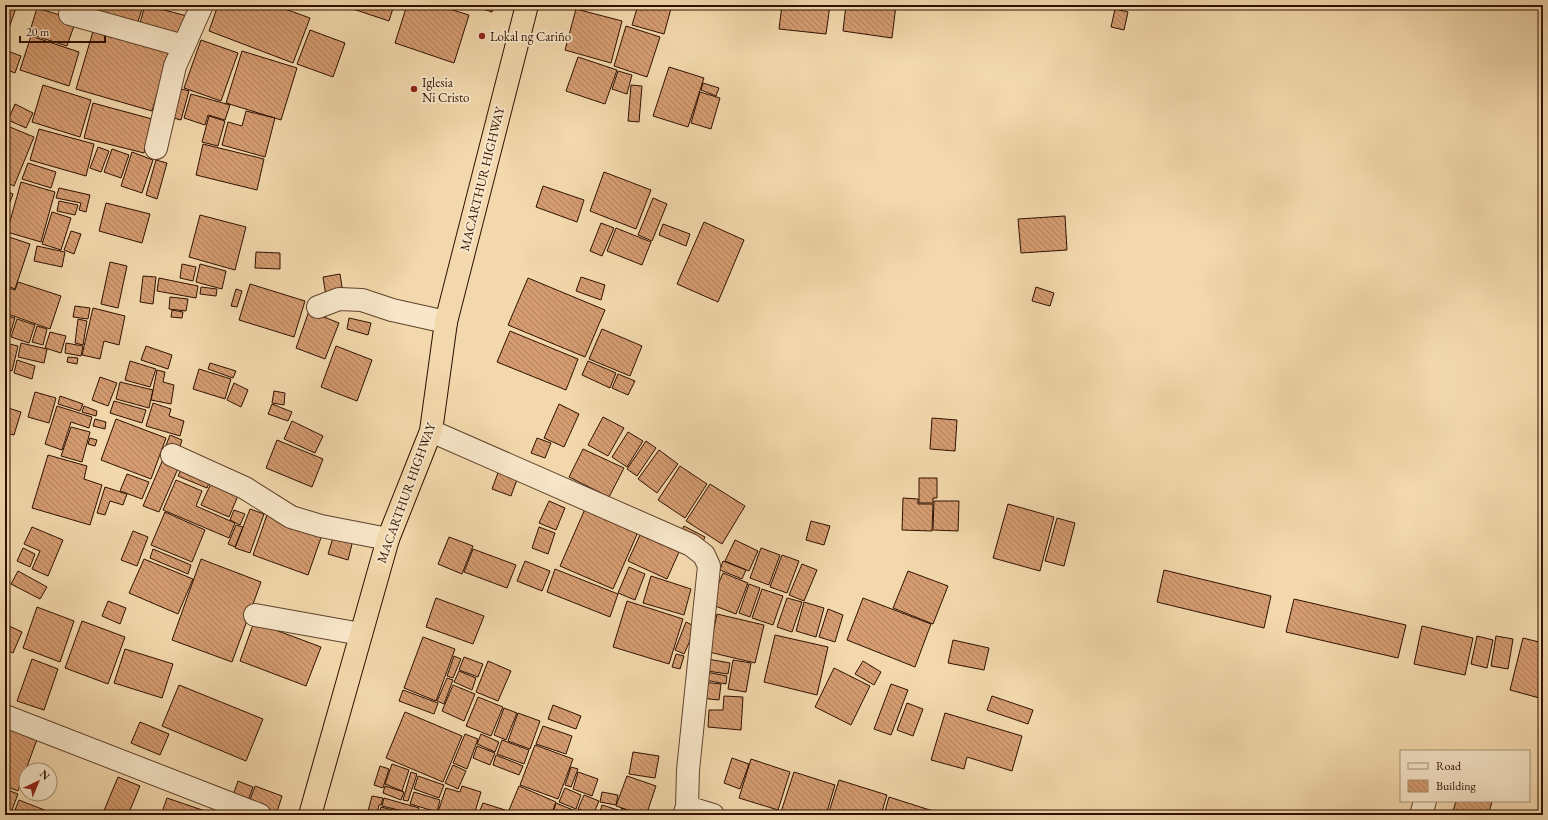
<svg xmlns="http://www.w3.org/2000/svg" width="1548" height="820" font-family="'EB Garamond',serif">
<style>
.building{fill:url(#building-back-hatch);stroke:#301000}
.lines{fill:none;stroke-linecap:round;stroke-linejoin:round}
.minor-casing{stroke:#60422b;stroke-width:24}
.highway-casing{stroke:#301000;stroke-width:24}
.minor{stroke:#f7e6c9;stroke-width:22}
.highway{stroke:#f2d8ac;stroke-width:22}
.poi-dot{fill:#8f2418;stroke:#f7e6c9;stroke-width:1.5}
.labels{text-anchor:middle;dominant-baseline:central;stroke-width:4;stroke-linejoin:round;paint-order:stroke}
.poi-label{font-size:13px;fill:#301000;stroke:#f7e6c9;text-anchor:start}
.street-label{font-size:13px;fill:#301000;stroke:#f7e6c9}
</style>
<defs>
<pattern id="building-back-hatch" width="6" height="6" patternUnits="userSpaceOnUse"><rect width="6" height="6" fill="#d59c71"/><path d="M-1 5l2 2M0 0l6 6M5-1l2 2" fill="none" stroke="#ad7e5a"/></pattern>
</defs>
<rect width="100%" height="100%" fill="#f2d8ac"/>
<filter id="stains"><feTurbulence type="fractalNoise" baseFrequency=".005" numOctaves="4"/><feColorMatrix values="0 0 0 0 .2 0 0 0 0 .09 0 0 0 0 .02 0 0 0 .5 -.17"/></filter>
<radialGradient id="worn" r=".72"><stop offset=".6" stop-color="#630" stop-opacity="0"/><stop offset="1" stop-color="#630" stop-opacity=".3"/></radialGradient>
<!-- building -->
<path class="building" d="M5 5H17L9 28 5 26Z
M52 5H72L70 12 52 6Z
M102 5 143 6 136 28 98 17Z
M145 5 187 16 180 39 139 27Z
M218 5H274L310 18 293 63 209 31Z
M351 5H394L389 21 350 8Z
M407 5H436L469 15 454 63 395 43Z
M471 5H494L492 12Z
M638 5H672L664 34 632 25Z
M782 5H830L826 34 779 29Z
M846 5H896L892 38 843 31Z
M37 8 76 20 67 46 29 34Z
M576 9 622 21 611 63 565 50Z
M1115 9 1128 12 1124 30 1111 27Z
M626 26 660 37 647 77 614 66Z
M94 28 170 51 152 111 76 89Z
M310 30 345 43 333 77 297 64Z
M31 36 79 52 69 86 20 70Z
M201 40 238 53 221 101 184 88Z
M5 50 21 56 15 73 5 69Z
M242 51 297 68 281 120 226 103Z
M578 57 617 70 605 104 566 91Z
M669 67 704 78 688 127 653 116Z
M618 71 632 75 627 94 612 89Z
M703 83 719 88 716 96 701 90Z
M43 85 91 100 80 137 32 122Z
M631 85 642 86 639 122 628 121Z
M174 87 189 91 181 120 166 116Z
M700 92 720 98 711 129 691 123Z
M191 94 230 105 225 120 208 115 205 125 184 118Z
M93 103 152 119 144 153 84 138Z
M15 104 33 113 26 128 8 120Z
M246 111 275 118 265 157 222 145 228 122 242 126Z
M209 116 225 121 218 146 202 142Z
M5 125 34 137 14 186 5 182Z
M39 129 94 144 86 176 30 160Z
M203 144 264 159 257 190 196 175Z
M98 147 109 151 101 172 90 168Z
M112 149 129 155 121 178 104 172Z
M132 152 153 160 142 193 121 186Z
M156 160 167 163 157 199 146 195Z
M28 163 56 172 51 188 22 179Z
M604 172 651 190 636 229 590 211Z
M21 182 55 192 41 242 7 232Z
M543 186 584 200 577 222 536 207Z
M59 188 90 195 86 212 79 210 81 203 56 198Z
M5 191 13 194 5 215Z
M653 198 667 204 652 241 638 235Z
M59 201 78 205 75 215 57 211Z
M106 203 150 214 142 243 99 231Z
M52 212 71 218 61 250 42 244Z
M200 215 246 227 235 270 189 257Z
M1065 216 1067 250 1021 253 1018 219Z
M704 222 744 240 718 302 677 284Z
M601 223 614 228 602 256 590 251Z
M663 224 690 234 686 246 659 235Z
M616 228 651 242 642 265 607 251Z
M71 231 81 234 74 254 64 250Z
M9 237 30 244 15 289 5 285V250Z
M37 246 65 252 62 267 34 261Z
M256 252 280 253V269L255 268Z
M110 262 127 266 118 308 101 304Z
M182 264 196 267 193 281 180 278Z
M200 264 226 271 222 289 196 282Z
M340 274 343 293 326 296 323 277Z
M143 276 156 277 153 304 140 302Z
M581 277 605 285 601 300 576 291Z
M159 278 198 286 196 298 157 291Z
M528 278 605 310 585 357 508 325Z
M18 282 61 296 50 329 5 313V287L15 290Z
M250 284 305 301 294 337 239 320Z
M201 287 217 289 216 296 200 294Z
M1036 287 1054 293 1050 306 1032 301Z
M236 289 242 291 237 307 231 306Z
M170 297 188 299 186 311 169 309Z
M75 306 90 308 88 319 73 317Z
M93 308 125 316 119 345 104 341 100 359 82 355Z
M172 310 183 312 182 318 171 317Z
M309 311 339 323 325 359 296 348Z
M5 315 15 318 8 341 5 340Z
M349 318 371 323 368 335 347 329Z
M17 319 35 325 29 343 11 337Z
M78 319 87 321 83 345 75 343Z
M37 326 47 329 43 345 32 342Z
M602 329 642 346 630 376 589 359Z
M510 331 578 359 566 390 497 362Z
M50 332 66 336 61 353 45 348Z
M5 343 18 346 12 371 5 369Z
M21 343 47 349 44 363 18 357Z
M66 343 83 346 81 356 65 353Z
M146 346 172 355 168 369 141 360Z
M336 346 372 360 357 401 321 387Z
M68 357 78 358 77 364 67 362Z
M17 360 35 366 32 379 14 373Z
M130 361 156 369 150 387 125 380Z
M588 361 616 373 610 388 582 375Z
M210 363 236 371 233 378 208 369Z
M199 369 231 379 225 399 193 389Z
M157 370 165 372 163 382 174 385 171 404 151 400Z
M618 374 635 381 628 395 612 388Z
M100 377 117 383 108 406 92 400Z
M120 382 153 390 149 408 116 399Z
M234 383 248 390 241 407 227 400Z
M274 391 285 393 284 405 272 403Z
M35 392 56 398 49 423 28 417Z
M60 396 83 404 80 411 58 404Z
M114 401 146 410 142 423 110 413Z
M153 403 171 409 169 416 184 421 180 436 146 426Z
M272 404 292 412 288 421 268 414Z
M559 404 579 414 564 447 544 438Z
M57 406 92 417 89 428 71 422 62 450 45 444Z
M84 406 97 411 96 416 82 412Z
M5 407 21 412 14 435 5 433Z
M603 417 624 428 608 456 588 445Z
M932 418 957 420 955 451 930 449Z
M95 419 106 422 105 429 93 426Z
M116 419 166 438 151 479 101 460Z
M292 421 323 436 315 453 284 439Z
M71 427 90 432 82 462 61 456Z
M628 432 643 441 627 467 612 457Z
M170 435 182 440 178 453 165 448Z
M90 438 97 440 95 446 88 444Z
M537 438 551 443 545 458 531 453Z
M277 440 323 459 312 487 266 468Z
M646 441 656 448 637 476 627 469Z
M583 449 624 468 609 497 569 477Z
M659 450 678 464 657 493 638 479Z
M48 455 87 466 84 479 102 485 90 525 32 508Z
M164 457 180 464 159 512 143 506Z
M184 463 212 475 207 488 178 476Z
M680 466 707 484 685 518 658 500Z
M499 470 518 477 511 496 492 489Z
M127 474 149 482 142 499 120 491Z
M919 478H937V498H933V503H919Z
M213 479 240 491 229 517 201 505Z
M176 480 202 491 196 506 235 523 229 538 163 510Z
M710 484 745 506 722 544 686 521Z
M105 487 127 494 123 505 110 501 105 515 97 513Z
M903 498 918 499V504H933L932 531 902 530Z
M549 501 565 508 556 530 539 523Z
M934 501H959L958 531 933 530Z
M1008 504 1054 517 1040 571 993 558Z
M250 509 264 514 250 553 235 548Z
M585 509 638 532 613 589 560 566Z
M234 510 245 514 240 525 230 520Z
M165 512 205 530 192 562 151 545Z
M268 512 323 532 308 575 253 555Z
M1057 518 1075 523 1064 566 1045 561Z
M811 521 830 526 824 545 806 540Z
M236 525 243 527 235 547 228 544Z
M684 526 705 537 700 548 678 536Z
M32 527 63 540 48 576 32 569 40 551 24 544Z
M539 527 555 533 548 554 532 548Z
M133 531 148 537 137 566 121 560Z
M335 531 354 536 348 560 328 554Z
M640 535 679 552 667 579 628 561Z
M449 537 473 546 462 574 438 564Z
M735 540 758 551 749 571 725 561Z
M23 548 35 554 30 567 17 561Z
M761 548 780 555 769 585 750 578Z
M153 549 191 565 188 574 150 558Z
M473 549 516 565 507 588 464 572Z
M782 555 799 561 787 593 770 587Z
M144 559 193 579 178 614 129 593Z
M201 559 261 582 232 662 172 640Z
M525 561 550 571 542 591 517 581Z
M723 561 746 570 742 579 720 570Z
M802 564 817 570 804 601 789 595Z
M629 567 645 574 635 600 618 593Z
M555 569 618 594 610 617 547 592Z
M1164 570 1271 596 1264 628 1157 602Z
M18 571 47 587 40 599 11 584Z
M908 571 948 586 933 624 893 608Z
M723 573 748 583 736 614 710 604Z
M651 576 691 589 684 615 643 603Z
M749 584 760 588 750 617 739 613Z
M762 589 783 596 773 625 752 618Z
M436 598 484 616 473 644 426 627Z
M787 598 802 602 792 632 777 627Z
M863 598 931 624 915 667 847 640Z
M1294 599 1406 625 1398 658 1286 632Z
M108 601 126 608 120 624 102 616Z
M627 601 683 619 669 664 613 647Z
M804 602 824 608 816 637 796 631Z
M37 607 74 621 60 662 23 648Z
M828 609 843 615 835 642 819 637Z
M717 614 764 625 755 663 709 652Z
M82 621 125 637 108 684 65 668Z
M254 622 321 647 306 686 240 661Z
M686 622 696 627 684 654 675 650Z
M5 624 22 632 13 653 5 649Z
M1422 626 1473 638 1465 675 1414 664Z
M775 635 828 647 817 695 764 682Z
M1477 636 1493 640 1487 668 1471 664Z
M1496 636 1513 639 1508 669 1491 666Z
M423 637 455 649 436 701 404 688Z
M1523 638 1543 643V699L1510 690Z
M953 640 989 648 984 670 948 663Z
M125 649 173 664 162 698 114 683Z
M676 654 684 656 680 669 672 667Z
M454 656 461 659 453 678 447 676Z
M464 657 483 664 478 677 459 670Z
M702 658 730 663 728 674 700 670Z
M32 659 58 669 44 710 17 701Z
M733 660 751 663 746 692 728 689Z
M488 661 511 671 498 701 476 692Z
M863 661 881 672 874 685 855 674Z
M834 668 870 686 851 725 815 707Z
M459 671 476 678 472 690 454 682Z
M701 671 727 676 726 684 700 679Z
M447 678 453 680 444 704 437 701Z
M702 682 721 684 719 700 700 698Z
M891 684 908 690 891 735 874 729Z
M179 685 263 719 246 761 162 726Z
M453 685 475 694 464 721 442 711Z
M403 690 438 703 434 714 399 701Z
M724 696 743 697 741 730 708 727 709 710H723Z
M992 696 1033 710 1028 724 987 710Z
M478 697 503 707 491 736 466 726Z
M907 703 923 709 913 736 897 730Z
M553 705 581 716 576 729 548 719Z
M504 708 517 713 506 740 494 735Z
M405 712 462 736 443 782 386 758Z
M518 713 540 721 530 749 508 741Z
M945 713 1022 736 1012 771 967 757 964 769 931 760Z
M5 721 39 734 18 791 5 786Z
M140 722 169 734 160 755 131 743Z
M543 726 572 736 566 754 536 744Z
M465 734 478 739 467 769 453 763Z
M481 734 499 742 495 752 477 744Z
M502 740 529 750 524 764 497 754Z
M535 745 573 759 558 799 520 785Z
M477 746 495 753 490 765 473 758Z
M633 752 659 756 655 778 629 774Z
M496 755 523 766 519 775 493 765Z
M732 758 749 764 740 789 724 783Z
M751 759 790 772 778 810 739 798Z
M392 764 409 770 402 791 385 784Z
M453 765 466 771 458 789 445 783Z
M380 766 389 769 383 788 374 785Z
M571 767 578 769 571 787 565 785Z
M411 772 417 774 408 801 403 800Z
M578 772 598 779 592 796 573 789Z
M794 772 835 785 826 815H780Z
M418 776 444 785 439 798 414 789Z
M627 776 656 786 648 810 658 815H641L616 806Z
M118 777 140 786 128 815H109L103 813Z
M839 780 887 795 881 815H828Z
M238 781 253 787 246 807 231 801Z
M255 786 282 796 276 815H268L247 808Z
M385 786 404 792 401 800 383 793Z
M462 786 481 792 474 815H437L446 788 460 792Z
M519 786 556 802 551 815H507Z
M565 788 581 795 576 809 559 802Z
M5 789 18 794 10 815H5Z
M414 792 440 800 437 812 410 804Z
M602 792 618 795 616 805 600 802Z
M584 795 599 801 593 815 578 809Z
M372 796 383 798 381 805H379L377 815H367Z
M889 797 933 811 932 815H884Z
M167 798 208 812 207 815H161Z
M384 798 419 808 417 815H402L403 811 382 806Z
M19 800 57 815H13Z
M1456 801H1490L1492 802 1488 815H1452Z
M483 803 505 810 503 815H478Z
M556 803 585 815H552Z
M602 805 618 810 616 815H599Z
M381 807 401 812 400 815H379Z
M622 808 640 815H620Z
M420 810 434 814V815H419Z"/>
<g class="lines">
<defs>
<path id="minor" d="M70 14 184 46
M156 148 175 66 202 5
M318 307 339 299 362 300 392 310 446 322
M431 431 691 545 704 555 709 566 688 770 687 807 684 815
M172 455 245 488 291 517 321 526 388 539
M255 615 361 634
M5 716 260 815
M687 807 713 815
M1421 815 1425 801"/>
<path id="highway" d="M310 815 388 539 431 431 446 322 527 5"/>
</defs>
<!-- minor casing -->
<use href="#minor" class="minor-casing"/>
<!-- highway casing -->
<use href="#highway" class="highway-casing"/>
<!-- minor -->
<use href="#minor" class="minor"/>
<!-- highway -->
<use href="#highway" class="highway"/>
</g>
<!-- markers -->
<g class="poi-dot">
<circle cx="482" cy="36" r="4"/>
<circle cx="414" cy="89" r="4"/>
</g>
<g class="labels">
<!-- poi labels -->
<g class="poi-label">
<text x="490" y="36">Lokal ng Cariño</text>
<text x="422" y="82">Iglesia<tspan x="422" dy="15">Ni Cristo</tspan></text>
</g>
<!-- street labels -->
<g class="street-label">
<text transform="translate(482 179) rotate(-76)">MACARTHUR HIGHWAY</text>
<text transform="translate(406 493) rotate(-70)">MACARTHUR HIGHWAY</text>
</g>
</g>
<!-- margin -->
<rect width="1548" height="820" fill="none" stroke="#f2d8ac" stroke-width="20"/>
<rect x="6" y="6" width="1536" height="808" fill="none" stroke="#301000" stroke-width="2"/>
<rect x="10" y="10" width="1528" height="800" fill="none" stroke="#301000"/>
<!-- legend -->
<rect x="1400" y="750" width="130" height="52" fill="#f7e6c9" stroke="#a79079"/>
<rect x="1408" y="763" width="20" height="6" fill="#f7e6c9" stroke="#a79079"/>
<text x="1436" y="770" font-size="12" fill="#301000">Road</text>
<rect x="1408" y="780" width="20" height="12" fill="url(#building-back-hatch)" stroke="#a79079"/>
<text x="1436" y="790" font-size="12" fill="#301000">Building</text>
<!-- north arrow -->
<g transform="translate(38 782) rotate(44)"><circle r="19" fill="#f7e6c9" stroke="#a79079"/>
<path d="M0-3L7 15L0 10L-7 15Z" fill="#8f2418"/>
<text y="-6" font-size="11" font-weight="bold" text-anchor="middle" fill="#301000">N</text>
</g>
<!-- scale -->
<path d="M20 36v6h85v-6" fill="none" stroke="#301000" stroke-width="2"/>
<text x="26" y="36" font-size="12" fill="#301000" stroke="#f7e6c9" stroke-width="3" paint-order="stroke">20 m</text>
<rect width="100%" height="100%" filter="url(#stains)"/>
<rect width="100%" height="100%" fill="url(#worn)"/>
</svg>
